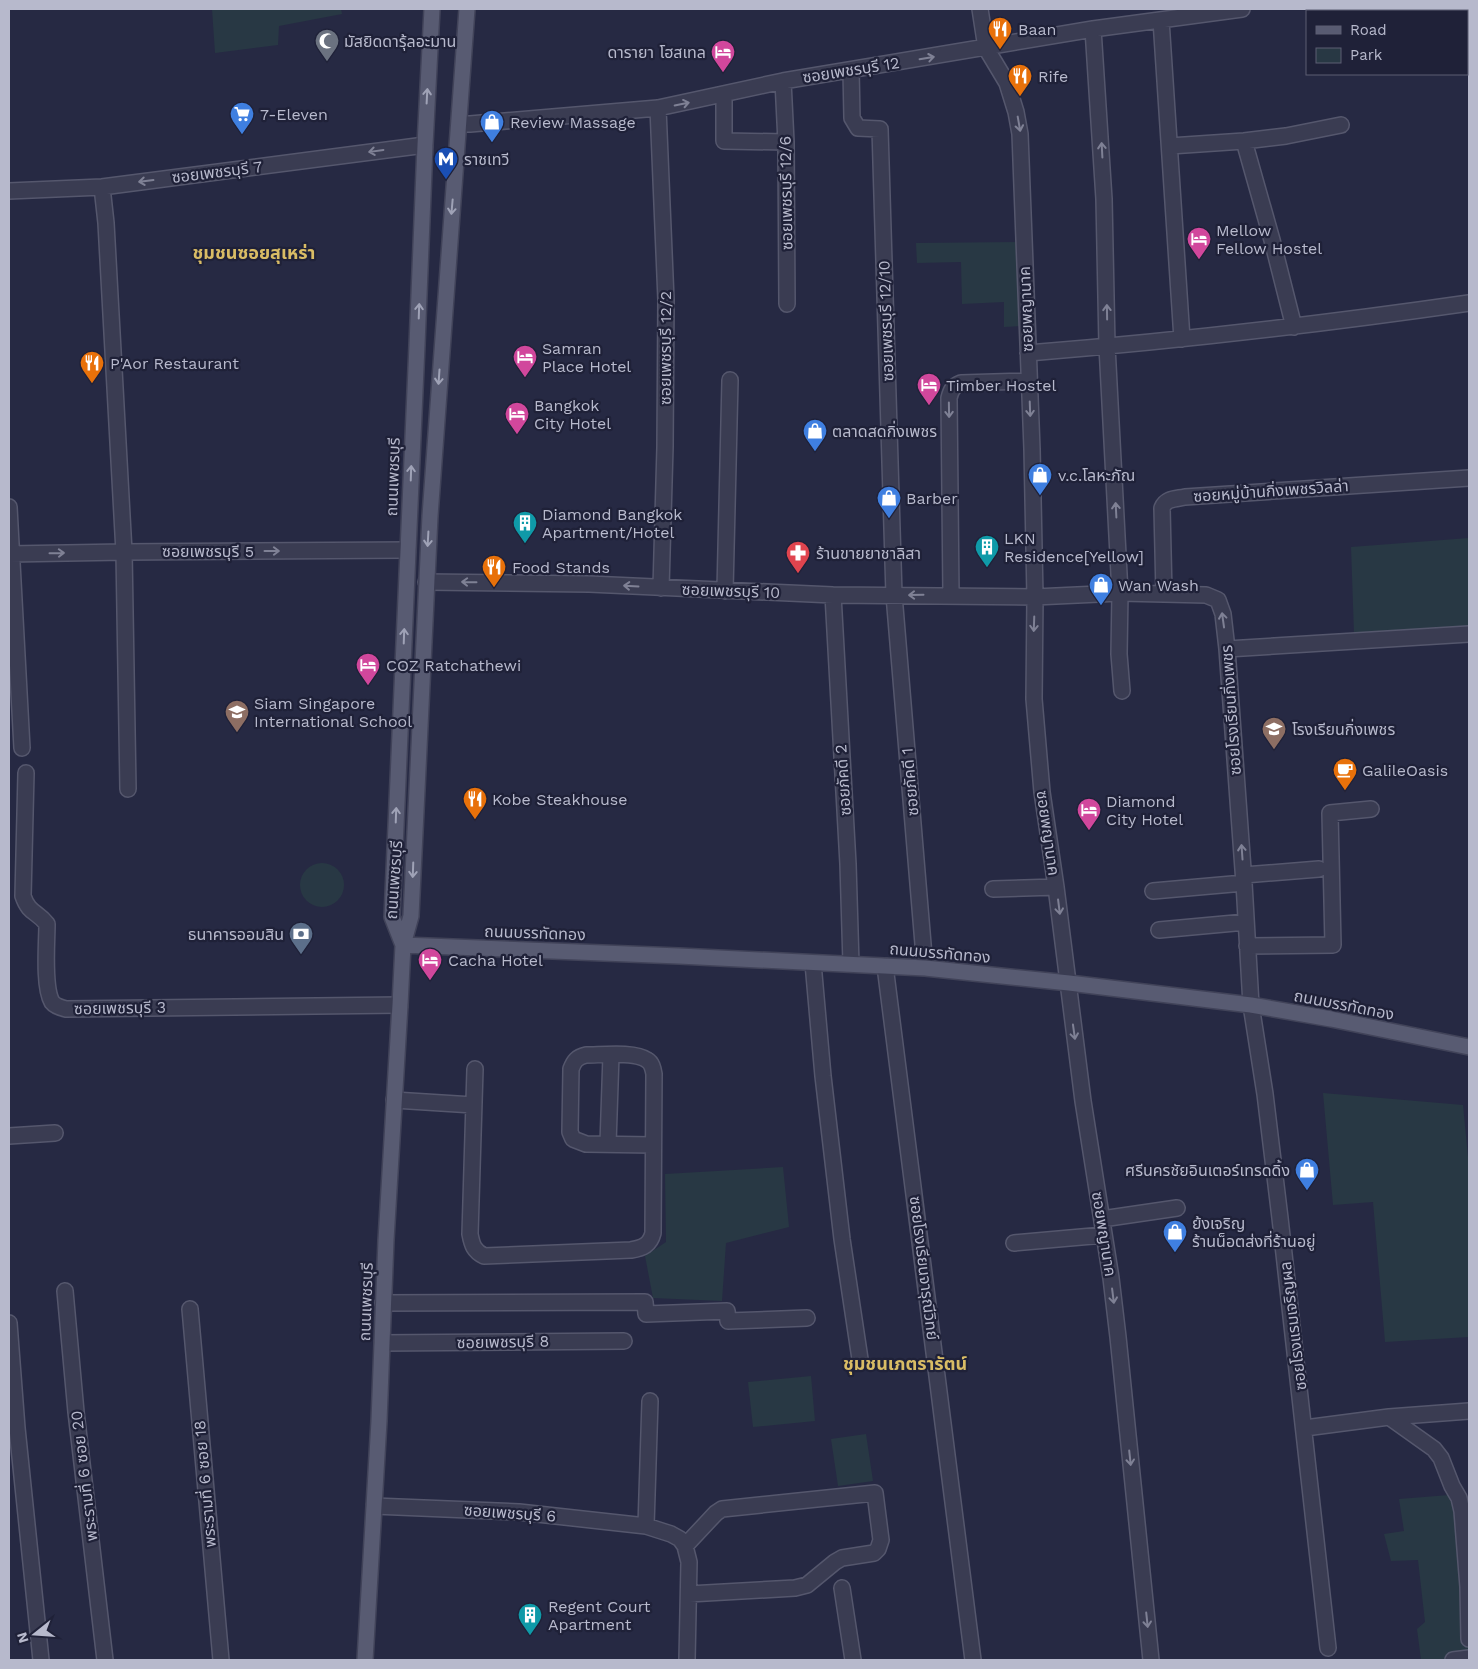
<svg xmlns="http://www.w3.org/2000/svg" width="1478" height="1669" font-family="'Work Sans','Noto Sans Thai',sans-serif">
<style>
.green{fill:#283844}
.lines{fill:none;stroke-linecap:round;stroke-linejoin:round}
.minor-casing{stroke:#55576d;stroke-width:18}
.major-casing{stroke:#414359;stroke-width:18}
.minor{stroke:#3a3c52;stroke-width:15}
.major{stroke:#585b72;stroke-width:15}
.oneway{stroke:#7f8195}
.oneway2{stroke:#9fa2b6}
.labels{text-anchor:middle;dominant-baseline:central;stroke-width:4.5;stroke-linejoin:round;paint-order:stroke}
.poi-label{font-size:16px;fill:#b7b9cc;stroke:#1f2138;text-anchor:start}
.street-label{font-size:16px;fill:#b7b9cc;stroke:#1f2138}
.neighbourhood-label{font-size:18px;font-weight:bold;fill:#d9bc65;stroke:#1f2138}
</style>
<rect width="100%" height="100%" fill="#262943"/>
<!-- green -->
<path class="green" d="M212 9H341L342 14 279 26 278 45 215 53Z
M1019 242 1021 326 1004 327V302L962 304 961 262 917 263 916 243Z
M1469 538V629L1354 634 1351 547Z
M300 885a22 22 0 1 1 44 0a22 22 0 1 1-44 0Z
M1323 1093 1463 1105 1468 1157H1469V1337L1385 1342 1373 1202 1333 1205Z
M783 1167 789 1227 726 1243 722 1301 653 1298 645 1256 666 1242 665 1174Z
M811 1376 815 1421 753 1427 748 1382Z
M866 1434 873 1481 838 1486 831 1439Z
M1449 1495 1456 1508 1469 1643V1660H1421L1417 1629 1425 1622 1418 1560 1391 1561 1384 1534 1404 1531 1399 1499Z"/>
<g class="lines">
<defs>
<path id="minor" d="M980 9 986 48 1007 83 1016 112 1020 134 1032 449 1035 597 1034 699 1042 792 1056 887 1083 1101 1111 1278 1118 1337 1151 1660
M1161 20 1182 339
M1093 29 1104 199 1107 346 1120 593 1119 654 1122 691
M851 70 852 118 858 128 880 129 894 595 925 968
M783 81 786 142 787 304
M724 95V141L786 142
M658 108 666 300 665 447 661 588
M459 124H470L658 108 783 81 1093 29 1242 9
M1244 141 1272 240 1294 327
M1170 146 1244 141 1286 136 1341 125
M102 187 106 223 124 552 128 789
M9 191 102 187 425 145
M1028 353C1176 341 1323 324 1469 303
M9 507 22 748
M9 554 124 552 408 550
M426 582 589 584 833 595 1035 597 1120 593 1164 594 1206 595 1218 600 1223 614 1227 649 1244 883 1251 1005 1265 1094 1280 1218 1328 1648
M725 591 730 380
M1164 594 1162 508C1166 498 1176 499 1185 497L1469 478
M833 595 848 864 851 964
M951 595 949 398C951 390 953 386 961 383L1029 381
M1227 649 1469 634
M26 773 23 896C29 914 37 911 47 924 47 942 43 987 52 1002 55 1006 62 1008 66 1009L400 1005
M1244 875 1319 869
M993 889 1056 887
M1153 891 1244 883
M1159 930 1246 922
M1247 946 1333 945 1330 813 1371 809
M813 963 823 1076 842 1239 860 1359
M885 966 973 1660
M475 1069 470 1234C472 1245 474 1251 484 1256L631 1250C643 1248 650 1245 653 1233L654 1074C653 1068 652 1063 647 1060 635 1051 601 1055 586 1055 577 1057 574 1061 571 1069L570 1132 573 1139 586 1144 653 1145
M394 1100 473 1105
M9 1136 55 1133
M608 1144 611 1055
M1102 1219 1177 1208
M1014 1243 1104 1235
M65 1291 76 1412 105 1660
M383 1303 645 1302 646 1314 727 1311 728 1321 807 1318
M190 1309 221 1660
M9 1323 17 1428 41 1660
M382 1343 624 1341
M1389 1417 1434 1449 1441 1458 1452 1486 1459 1498 1462 1511 1468 1587 1469 1639
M1305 1428 1389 1417 1469 1411
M374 1506 519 1512 646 1526 671 1534 680 1539 685 1546 689 1562 687 1660
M646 1526 650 1401
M685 1546 716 1513 722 1509 875 1493 881 1540 878 1549 874 1553 842 1558 835 1562 807 1585 795 1588 689 1594
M842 1588 853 1660
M1453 1660 1469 1658"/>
<path id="major" d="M403 945 679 956 925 968 1069 983 1251 1005 1331 1019 1469 1047
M403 945 392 917 417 345 425 145 432 9
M365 1660 379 1421 386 1240 400 1005 403 945 411 916 430 516 467 9"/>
</defs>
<!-- minor casing -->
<use href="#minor" class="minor-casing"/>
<!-- major casing -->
<use href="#major" class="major-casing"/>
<!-- minor -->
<use href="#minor" class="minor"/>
<!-- major -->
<use href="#major" class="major"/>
</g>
<!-- one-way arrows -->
<defs><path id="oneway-shaft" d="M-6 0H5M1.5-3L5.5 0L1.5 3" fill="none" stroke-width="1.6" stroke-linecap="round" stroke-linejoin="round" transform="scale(1.25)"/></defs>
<g class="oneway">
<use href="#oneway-shaft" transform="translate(927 58) rotate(-9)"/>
<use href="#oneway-shaft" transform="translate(682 104) rotate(-12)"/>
<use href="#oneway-shaft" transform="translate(1019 124) rotate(80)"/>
<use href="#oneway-shaft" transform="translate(1102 150) rotate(-93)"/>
<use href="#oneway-shaft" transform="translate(376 151) rotate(172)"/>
<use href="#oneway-shaft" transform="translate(146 181) rotate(173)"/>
<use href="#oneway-shaft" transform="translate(1107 312) rotate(-91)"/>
<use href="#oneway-shaft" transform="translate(1030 409) rotate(88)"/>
<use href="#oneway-shaft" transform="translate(949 410) rotate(89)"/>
<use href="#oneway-shaft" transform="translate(1116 510) rotate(-93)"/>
<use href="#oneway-shaft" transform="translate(272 551)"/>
<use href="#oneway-shaft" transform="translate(57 553) rotate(-1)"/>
<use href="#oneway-shaft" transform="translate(469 582) rotate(-179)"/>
<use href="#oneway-shaft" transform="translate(631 586) rotate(-177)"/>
<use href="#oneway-shaft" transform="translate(916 595) rotate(179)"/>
<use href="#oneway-shaft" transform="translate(1223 620) rotate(-98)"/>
<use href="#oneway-shaft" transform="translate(1034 624) rotate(92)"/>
<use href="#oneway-shaft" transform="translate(1242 852) rotate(-94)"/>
<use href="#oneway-shaft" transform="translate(1059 907) rotate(83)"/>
<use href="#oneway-shaft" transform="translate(1074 1032) rotate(82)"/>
<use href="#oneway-shaft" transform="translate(1113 1296) rotate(83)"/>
<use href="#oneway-shaft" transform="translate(1130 1458) rotate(84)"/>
<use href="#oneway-shaft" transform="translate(1147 1620) rotate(84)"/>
</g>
<g class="oneway2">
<use href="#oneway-shaft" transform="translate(427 96) rotate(-87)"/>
<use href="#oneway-shaft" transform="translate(452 207) rotate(95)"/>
<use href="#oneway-shaft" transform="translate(419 311) rotate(-88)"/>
<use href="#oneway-shaft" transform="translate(439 377) rotate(94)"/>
<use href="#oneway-shaft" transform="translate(411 473) rotate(-88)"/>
<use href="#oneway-shaft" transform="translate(428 539) rotate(93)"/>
<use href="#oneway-shaft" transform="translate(404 636) rotate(-88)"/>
<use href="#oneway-shaft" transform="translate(396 815) rotate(-88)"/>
<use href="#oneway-shaft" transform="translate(413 870) rotate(92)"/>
</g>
<!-- icons -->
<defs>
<symbol id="restaurant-pin" viewBox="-11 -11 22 30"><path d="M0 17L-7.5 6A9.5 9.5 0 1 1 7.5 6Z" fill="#e8710a" stroke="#1f2138"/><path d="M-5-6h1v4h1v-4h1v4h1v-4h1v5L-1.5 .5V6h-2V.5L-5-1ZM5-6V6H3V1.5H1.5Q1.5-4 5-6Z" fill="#fff"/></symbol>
<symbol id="mosque-pin" viewBox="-11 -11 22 30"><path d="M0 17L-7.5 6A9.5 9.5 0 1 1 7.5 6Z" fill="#6b7280" stroke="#1f2138"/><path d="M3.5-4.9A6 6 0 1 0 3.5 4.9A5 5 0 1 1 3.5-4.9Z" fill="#fff"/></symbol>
<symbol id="hotel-pin" viewBox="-11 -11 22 30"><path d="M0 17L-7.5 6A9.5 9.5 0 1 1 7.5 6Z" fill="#d1479c" stroke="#1f2138"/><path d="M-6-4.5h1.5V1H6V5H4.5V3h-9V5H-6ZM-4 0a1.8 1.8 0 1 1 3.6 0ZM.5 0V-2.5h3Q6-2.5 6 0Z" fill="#fff"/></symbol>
<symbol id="supermarket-pin" viewBox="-11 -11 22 30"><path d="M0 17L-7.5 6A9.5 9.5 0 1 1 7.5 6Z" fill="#3f7fe0" stroke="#1f2138"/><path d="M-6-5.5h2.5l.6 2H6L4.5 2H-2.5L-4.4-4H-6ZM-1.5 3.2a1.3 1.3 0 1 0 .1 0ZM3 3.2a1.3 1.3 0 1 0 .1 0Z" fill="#fff"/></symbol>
<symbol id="shop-pin" viewBox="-11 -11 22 30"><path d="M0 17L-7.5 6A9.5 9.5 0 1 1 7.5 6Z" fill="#3f7fe0" stroke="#1f2138"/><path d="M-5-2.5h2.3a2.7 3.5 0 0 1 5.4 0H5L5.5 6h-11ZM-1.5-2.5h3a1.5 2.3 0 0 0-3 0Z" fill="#fff"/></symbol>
<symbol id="metro-pin" viewBox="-11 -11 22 30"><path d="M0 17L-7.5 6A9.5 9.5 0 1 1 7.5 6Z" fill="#1a4fb4" stroke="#1f2138"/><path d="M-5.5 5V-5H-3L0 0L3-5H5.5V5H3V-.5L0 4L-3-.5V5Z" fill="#fff"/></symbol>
<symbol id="building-pin" viewBox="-11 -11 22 30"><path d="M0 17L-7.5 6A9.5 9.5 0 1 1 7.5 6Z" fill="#0f9aa8" stroke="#1f2138"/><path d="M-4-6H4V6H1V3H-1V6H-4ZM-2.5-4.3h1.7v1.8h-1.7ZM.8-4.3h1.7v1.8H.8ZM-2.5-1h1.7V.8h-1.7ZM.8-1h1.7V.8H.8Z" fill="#fff"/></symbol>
<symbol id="pharmacy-pin" viewBox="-11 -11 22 30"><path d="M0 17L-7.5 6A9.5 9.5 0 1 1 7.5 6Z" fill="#e0444e" stroke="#1f2138"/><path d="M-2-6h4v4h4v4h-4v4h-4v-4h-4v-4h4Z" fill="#fff"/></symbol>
<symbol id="school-pin" viewBox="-11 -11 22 30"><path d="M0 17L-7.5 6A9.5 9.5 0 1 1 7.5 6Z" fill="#8d6e63" stroke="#1f2138"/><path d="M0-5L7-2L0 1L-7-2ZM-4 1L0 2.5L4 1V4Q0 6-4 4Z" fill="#fff"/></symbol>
<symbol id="cafe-pin" viewBox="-11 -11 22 30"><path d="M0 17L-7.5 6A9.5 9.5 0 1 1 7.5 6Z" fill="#e8710a" stroke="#1f2138"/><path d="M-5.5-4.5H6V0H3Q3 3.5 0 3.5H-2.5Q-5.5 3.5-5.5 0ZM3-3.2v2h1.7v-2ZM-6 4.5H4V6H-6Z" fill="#fff"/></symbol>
<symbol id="bank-pin" viewBox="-11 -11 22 30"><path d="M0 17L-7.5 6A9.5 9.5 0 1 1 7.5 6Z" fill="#5c6f8a" stroke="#1f2138"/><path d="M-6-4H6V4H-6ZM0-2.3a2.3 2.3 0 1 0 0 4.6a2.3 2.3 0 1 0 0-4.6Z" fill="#fff"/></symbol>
</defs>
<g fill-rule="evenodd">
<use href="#restaurant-pin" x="986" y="15" width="28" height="38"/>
<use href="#mosque-pin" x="313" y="27" width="28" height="38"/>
<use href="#hotel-pin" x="709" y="38" width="28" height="38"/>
<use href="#restaurant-pin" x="1006" y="62" width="28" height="38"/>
<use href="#supermarket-pin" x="228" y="100" width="28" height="38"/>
<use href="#shop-pin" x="478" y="108" width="28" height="38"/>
<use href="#metro-pin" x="432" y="145" width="28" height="38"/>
<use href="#hotel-pin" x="1185" y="225" width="28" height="38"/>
<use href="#hotel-pin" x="511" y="343" width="28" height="38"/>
<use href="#restaurant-pin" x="78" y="349" width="28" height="38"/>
<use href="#hotel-pin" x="915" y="371" width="28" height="38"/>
<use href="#hotel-pin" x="503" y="400" width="28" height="38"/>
<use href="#shop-pin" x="801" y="417" width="28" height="38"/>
<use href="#shop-pin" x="1026" y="461" width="28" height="38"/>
<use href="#shop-pin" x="875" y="484" width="28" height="38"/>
<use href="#building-pin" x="511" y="509" width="28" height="38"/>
<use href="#building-pin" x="973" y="533" width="28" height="38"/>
<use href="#pharmacy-pin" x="784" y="539" width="28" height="38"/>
<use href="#restaurant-pin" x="480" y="553" width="28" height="38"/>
<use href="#shop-pin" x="1087" y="571" width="28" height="38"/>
<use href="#hotel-pin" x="354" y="651" width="28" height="38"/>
<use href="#school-pin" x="223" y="698" width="28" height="38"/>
<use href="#school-pin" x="1260" y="715" width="28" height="38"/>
<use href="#cafe-pin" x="1331" y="756" width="28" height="38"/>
<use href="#restaurant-pin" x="461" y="785" width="28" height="38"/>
<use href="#hotel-pin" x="1075" y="796" width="28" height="38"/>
<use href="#bank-pin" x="287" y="920" width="28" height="38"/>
<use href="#hotel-pin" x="416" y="946" width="28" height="38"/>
<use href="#shop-pin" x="1293" y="1156" width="28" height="38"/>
<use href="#shop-pin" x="1161" y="1218" width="28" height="38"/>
<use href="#building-pin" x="516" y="1601" width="28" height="38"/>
</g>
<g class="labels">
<!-- poi labels -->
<g class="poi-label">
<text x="1018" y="29">Baan</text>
<text x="344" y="41">มัสยิดดารุ้ลอะมาน</text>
<text x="706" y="52" text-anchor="end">ดารายา โฮสเทล</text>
<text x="1038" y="76">Rife</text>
<text x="260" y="114">7-Eleven</text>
<text x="510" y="122">Review Massage</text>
<text x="464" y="159">ราชเทวี</text>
<text x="1216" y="230">Mellow<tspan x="1216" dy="18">Fellow Hostel</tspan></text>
<text x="542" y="348">Samran<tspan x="542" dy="18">Place Hotel</tspan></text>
<text x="110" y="363">P'Aor Restaurant</text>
<text x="946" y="385">Timber Hostel</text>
<text x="534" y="405">Bangkok<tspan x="534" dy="18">City Hotel</tspan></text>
<text x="832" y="431">ตลาดสดกิ่งเพชร</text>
<text x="1058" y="475">v.c.โลหะภัณ</text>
<text x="906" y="498">Barber</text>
<text x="542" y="514">Diamond Bangkok<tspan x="542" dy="18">Apartment/Hotel</tspan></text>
<text x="1004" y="538">LKN<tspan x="1004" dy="18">Residence[Yellow]</tspan></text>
<text x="816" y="553">ร้านขายยาชาลิสา</text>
<text x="512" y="567">Food Stands</text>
<text x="1118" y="585">Wan Wash</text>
<text x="386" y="665">COZ Ratchathewi</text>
<text x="254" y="703">Siam Singapore<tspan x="254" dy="18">International School</tspan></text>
<text x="1292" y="729">โรงเรียนกิ่งเพชร</text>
<text x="1362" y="770">GalileOasis</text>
<text x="492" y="799">Kobe Steakhouse</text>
<text x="1106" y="801">Diamond<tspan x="1106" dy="18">City Hotel</tspan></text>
<text x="284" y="934" text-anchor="end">ธนาคารออมสิน</text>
<text x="448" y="960">Cacha Hotel</text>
<text x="1290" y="1170" text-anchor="end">ศรีนครชัยอินเตอร์เทรดดิ้ง</text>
<text x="1192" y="1223">ย้งเจริญ<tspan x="1192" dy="18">ร้านน็อตส่งที่ร้านอยู่</tspan></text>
<text x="548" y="1606">Regent Court<tspan x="548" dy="18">Apartment</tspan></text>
</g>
<!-- street labels -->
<g class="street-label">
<text transform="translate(851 70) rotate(-9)">ซอยเพชรบุรี 12</text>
<text transform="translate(217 172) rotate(-7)">ซอยเพชรบุรี 7</text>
<text transform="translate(786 193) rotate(-91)">ซอยเพชรบุรี 12/6</text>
<text transform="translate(1026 309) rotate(-92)">ซอยพญานาค</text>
<text transform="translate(886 321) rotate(-92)">ซอยเพชรบุรี 12/10</text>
<text transform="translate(665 348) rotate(-90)">ซอยเพชรบุรี 12/2</text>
<text transform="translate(393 477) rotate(-88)">ถนนเพชรบุรี</text>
<text transform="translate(1271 491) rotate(-4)">ซอยหมู่บ้านกิ่งเพชรวิลล่า</text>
<text x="208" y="551">ซอยเพชรบุรี 5</text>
<text transform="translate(731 591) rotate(2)">ซอยเพชรบุรี 10</text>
<text transform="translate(1231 710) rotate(-94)">ซอยโรงเรียนกิ่งเพชร</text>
<text transform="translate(843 780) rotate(-94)">ซอยภัคดี 2</text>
<text transform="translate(910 782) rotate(-95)">ซอยภัคดี 1</text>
<text transform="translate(1048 833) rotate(82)">ซอยพญานาค</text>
<text transform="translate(394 880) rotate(-86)">ถนนเพชรบุรี</text>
<text transform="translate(535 933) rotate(2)">ถนนบรรทัดทอง</text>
<text transform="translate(940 953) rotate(5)">ถนนบรรทัดทอง</text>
<text transform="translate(1344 1005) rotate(11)">ถนนบรรทัดทอง</text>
<text transform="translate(120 1008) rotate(-1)">ซอยเพชรบุรี 3</text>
<text transform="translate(1104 1234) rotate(81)">ซอยพญานาค</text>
<text transform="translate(924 1268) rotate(83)">ซอยโรงเรียนจารุณีวิทย์</text>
<text transform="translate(366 1302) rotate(-88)">ถนนเพชรบุรี</text>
<text transform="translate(1293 1326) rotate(-97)">ซอยโรงแรมเจริญผล</text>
<text transform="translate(503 1342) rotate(-1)">ซอยเพชรบุรี 8</text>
<text transform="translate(84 1476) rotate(-97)">พระรามที่ 6 ซอย 20</text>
<text transform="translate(205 1484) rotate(-95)">พระรามที่ 6 ซอย 18</text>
<text transform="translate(510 1513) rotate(4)">ซอยเพชรบุรี 6</text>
</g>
<!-- neighbourhood labels -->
<g class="neighbourhood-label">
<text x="254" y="252">ชุมชนซอยสุเหร่า</text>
<text x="905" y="1363">ชุมชนเภตรารัตน์</text>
</g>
</g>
<!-- border -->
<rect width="1478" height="1669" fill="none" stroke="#b7b9cc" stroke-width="20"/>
<!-- legend -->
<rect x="1306" y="10" width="162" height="65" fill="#1f2138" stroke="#5c5e73"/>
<rect x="1316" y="26" width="25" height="8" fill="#585b72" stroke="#5c5e73"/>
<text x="1350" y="35" font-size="15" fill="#b7b9cc">Road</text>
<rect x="1316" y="48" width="25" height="15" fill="#283844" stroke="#5c5e73"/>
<text x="1350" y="60" font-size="15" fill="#b7b9cc">Park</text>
<!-- north arrow -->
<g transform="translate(35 1634) rotate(253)" stroke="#1f2138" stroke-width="4" paint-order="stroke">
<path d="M0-4L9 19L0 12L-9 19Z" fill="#b7b9cc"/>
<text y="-8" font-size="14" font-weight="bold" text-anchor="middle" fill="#b7b9cc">N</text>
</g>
</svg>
